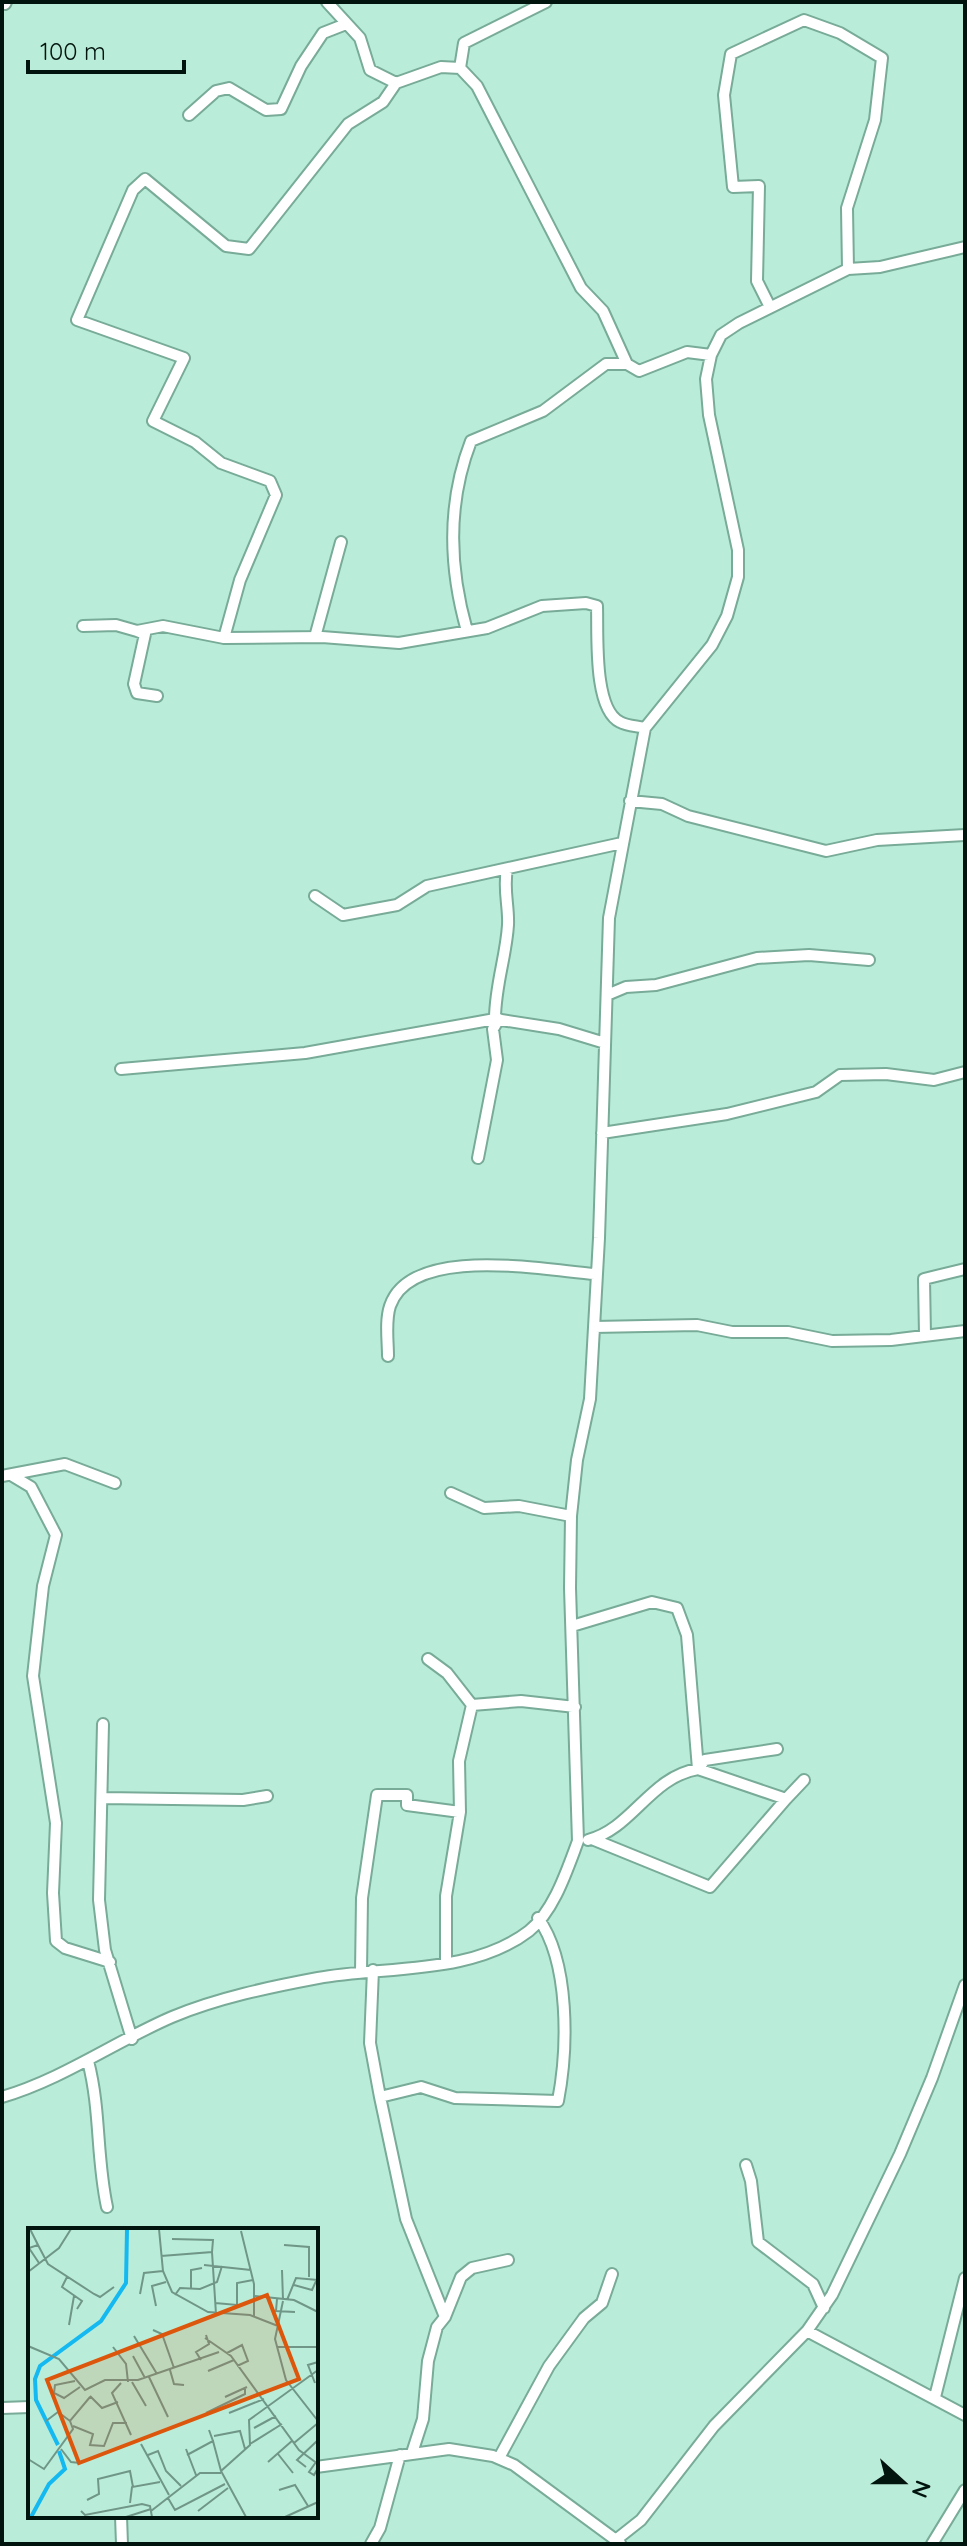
<svg xmlns="http://www.w3.org/2000/svg" width="967" height="2546" font-family="Quicksand,sans-serif">
<style>
.lines{fill:none;stroke-linecap:round;stroke-linejoin:round}
.minor-casing{stroke:#78ab98;stroke-width:14}
.minor{stroke:#fff;stroke-width:10}
.inset-river{fill:none;stroke:#14b9f1;stroke-width:4}
.inset-road{fill:none;stroke:#709688;stroke-width:2}
.view{fill:#dc560c;fill-opacity:0.15;stroke:#dc560c;stroke-width:4}
.inset-edge{fill:none;stroke:#02140e;stroke-width:4}
</style>
<rect width="100%" height="100%" fill="#b9edd9"/>
<g class="lines">
<defs>
<path id="minor" d="M327 2 360 38 370 70 396 83 441 67 460 68
M546 2 464 43 460 68 477 86 581 288 603 311 627 364
M5 4 6 2
M189 115 216 91 229 88 266 110 281 109 301 66 323 33 346 24
M770 307 757 281 759 186 733 187 724 95 731 54 804 20 840 33 882 58 875 120 847 208 848 269
M83 626 116 625 137 631 163 626 224 638 322 637 399 643 487 628 542 606 586 603 597 606C598 633 593 709 620 722 627 726 637 726 645 728
M137 631 145 634 134 684 137 693 157 696
M467 631C449 568 447 503 471 441L543 411 606 364H627L639 371 687 352 711 355
M315 637 341 542
M224 638 240 580 276 495 270 481 221 463 195 442 153 421 184 358 77 320 133 190 145 179 226 246 249 249 348 124 383 102 396 83
M630 801 662 804 688 816 826 851 877 840 965 835
M315 896 343 915 397 905 427 886 622 843
M607 995 626 987 656 985 757 958 809 955 869 960
M495 1019C495 986 506 957 508 925 509 906 503 889 507 869
M121 1069 305 1053 495 1019 559 1029 605 1043
M602 1133 727 1114 816 1092 840 1075 886 1074 934 1080 965 1072
M478 1158 497 1060 493 1029 499 1019
M594 1327 697 1325 732 1332H788L832 1341 891 1340 965 1331
M925 1335 924 1279 965 1269
M388 1356C388 1341 385 1321 390 1306 411 1244 543 1270 595 1274
M11 1475 31 1487 56 1535 43 1586 33 1676 56 1823 53 1893 56 1941 65 1948 110 1962
M2 1476 65 1464 115 1483
M451 1493 484 1508 519 1506 571 1516
M572 1626 652 1602 677 1608 687 1635 698 1769 786 1799 804 1780
M428 1659 447 1673 472 1705 459 1761 460 1812 446 1896V1962
M472 1705 521 1701 575 1707
M103 1724 99 1900 105 1950 132 2039
M103 1798 243 1800 267 1796
M592 1839 710 1887 786 1799
M588 1840C632 1829 650 1777 698 1769L705 1760 777 1749
M373 1970 370 2043 380 2097 421 2087 455 2098 558 2101C568 2049 570 1962 538 1918
M361 1972 362 1898 377 1795H407V1805L460 1812
M88 2061C101 2111 96 2156 107 2207
M2 2097C63 2079 114 2042 172 2017 217 1998 270 1987 318 1978 385 1966 472 1975 529 1931 554 1911 567 1870 578 1841L570 1588 571 1516 577 1460 590 1399 599 1238 609 918 645 728 712 645 727 616 738 577V550L709 415 706 379 711 355 721 335 739 323 848 269 880 267 965 247
M380 2097 406 2219 445 2317
M746 2165 751 2181 758 2242 813 2284 824 2308
M807 2331 965 2415
M935 2397 965 2278
M2 2408 30 2407
M412 2453 423 2419 428 2361 437 2327 445 2317 461 2277 472 2268 508 2260
M499 2458 549 2366 584 2318 602 2303 612 2274
M316 2467 449 2449 493 2456 514 2465 620 2543
M121 2516 122 2544
M617 2539 641 2520 714 2426 807 2331 832 2295 900 2154 932 2078 965 1985
M371 2544 380 2528 400 2455
M932 2544 965 2490"/>
</defs>
<!-- minor casing -->
<use href="#minor" class="minor-casing"/>
<!-- minor -->
<use href="#minor" class="minor"/>
</g>
<!-- overview -->
<g transform="translate(28 2228)">
<rect width="290" height="290" fill="#b9edd9"/>
<path class="inset-river" d="M30 217 8 172 7 151 12 138 73 93 98 55 99 1M3 289 21 256 37 241 31 223"/>
<path class="inset-road" d="M2 1 10 17 1 20 11 35M131 1 135 43 144 64 180 84 222 87 250 98M213 3 226 56V88M10 17 20 36 66 66 72 69 86 59M256 17 281 19V49M184 24 188 86M133 28 184 24 185 12 144 11M176 37 223 42M254 42 255 72M0 44 31 20 43 1M39 49 34 59 54 73 49 81M266 57 284 62 289 51M163 60V42L174 40M112 66 116 45 135 43M147 67 152 60 172 61 189 54 194 38M227 68 266 72 290 84M249 71 248 83 267 84M259 72 268 50 290 52M255 73 247 111 258 152 290 193M187 75 209 77V55L225 52M128 78 124 58 138 54M41 97 46 68M125 102 134 106 146 140M106 108 129 146M177 110 203 128 271 222 290 236M0 118 31 131 57 162 77 152H110L191 124M85 119 98 136 100 154M250 119H290M199 125 214 117 220 133 209 138M105 128 117 150M173 132 168 124 181 116 178 107M142 142 146 156 156 157M180 143 206 132M121 149 140 189M47 153 27 157 26 165 36 170 52 159M104 154 118 178M93 155 84 165 103 207M287 155 280 137 290 134M62 168 74 180 90 174M197 169 219 159M178 185 217 166V161M201 185 236 171M18 193 30 184 42 193 62 169M45 198 65 206 62 217 76 218 85 195H99M226 200 248 188M186 208 212 203 217 221M185 213 193 243M266 215 290 195M113 216 141 267M222 216 254 196M33 221 43 234 52 235M158 221 168 247M250 226 265 245M120 227 130 223 138 243 153 258M159 227 185 213 181 202M0 231 16 241 45 201 42 193M240 234 265 212M288 234 281 244 286 247 290 240M278 239 269 232 290 212M251 262 267 257 280 278M140 270 147 282 197 256M59 272 71 266 70 251 102 243 105 259M102 275 104 259 132 254M53 283 57 287 114 276 122 278 124 289M123 283 172 245H193M170 283 200 260M98 289 123 281M218 289 193 243 222 217 221 192 290 142M257 289 290 274"/>
<path class="view" d="M239 67 271 151 51 235 19 152Z"/>
<rect width="290" height="290" class="inset-edge"/>
</g>
<!-- border -->
<rect width="967" height="2546" fill="none" stroke="#02140e" stroke-width="8"/>
<!-- north arrow -->
<g transform="translate(903 2482) rotate(111)" stroke="#b9edd9" stroke-width="6" paint-order="stroke">
<path d="M0-6L14 30L0 20L-14 30Z" fill="#02140e"/>
<text y="-12" font-size="22" font-weight="bold" text-anchor="middle" fill="#02140e">N</text>
</g>
<!-- scale -->
<path d="M28 60v12h156v-12" fill="none" stroke="#02140e" stroke-width="4"/>
<text x="40" y="60" font-size="24" fill="#02140e" stroke="#b9edd9" stroke-width="6" paint-order="stroke">100 m</text>
</svg>
